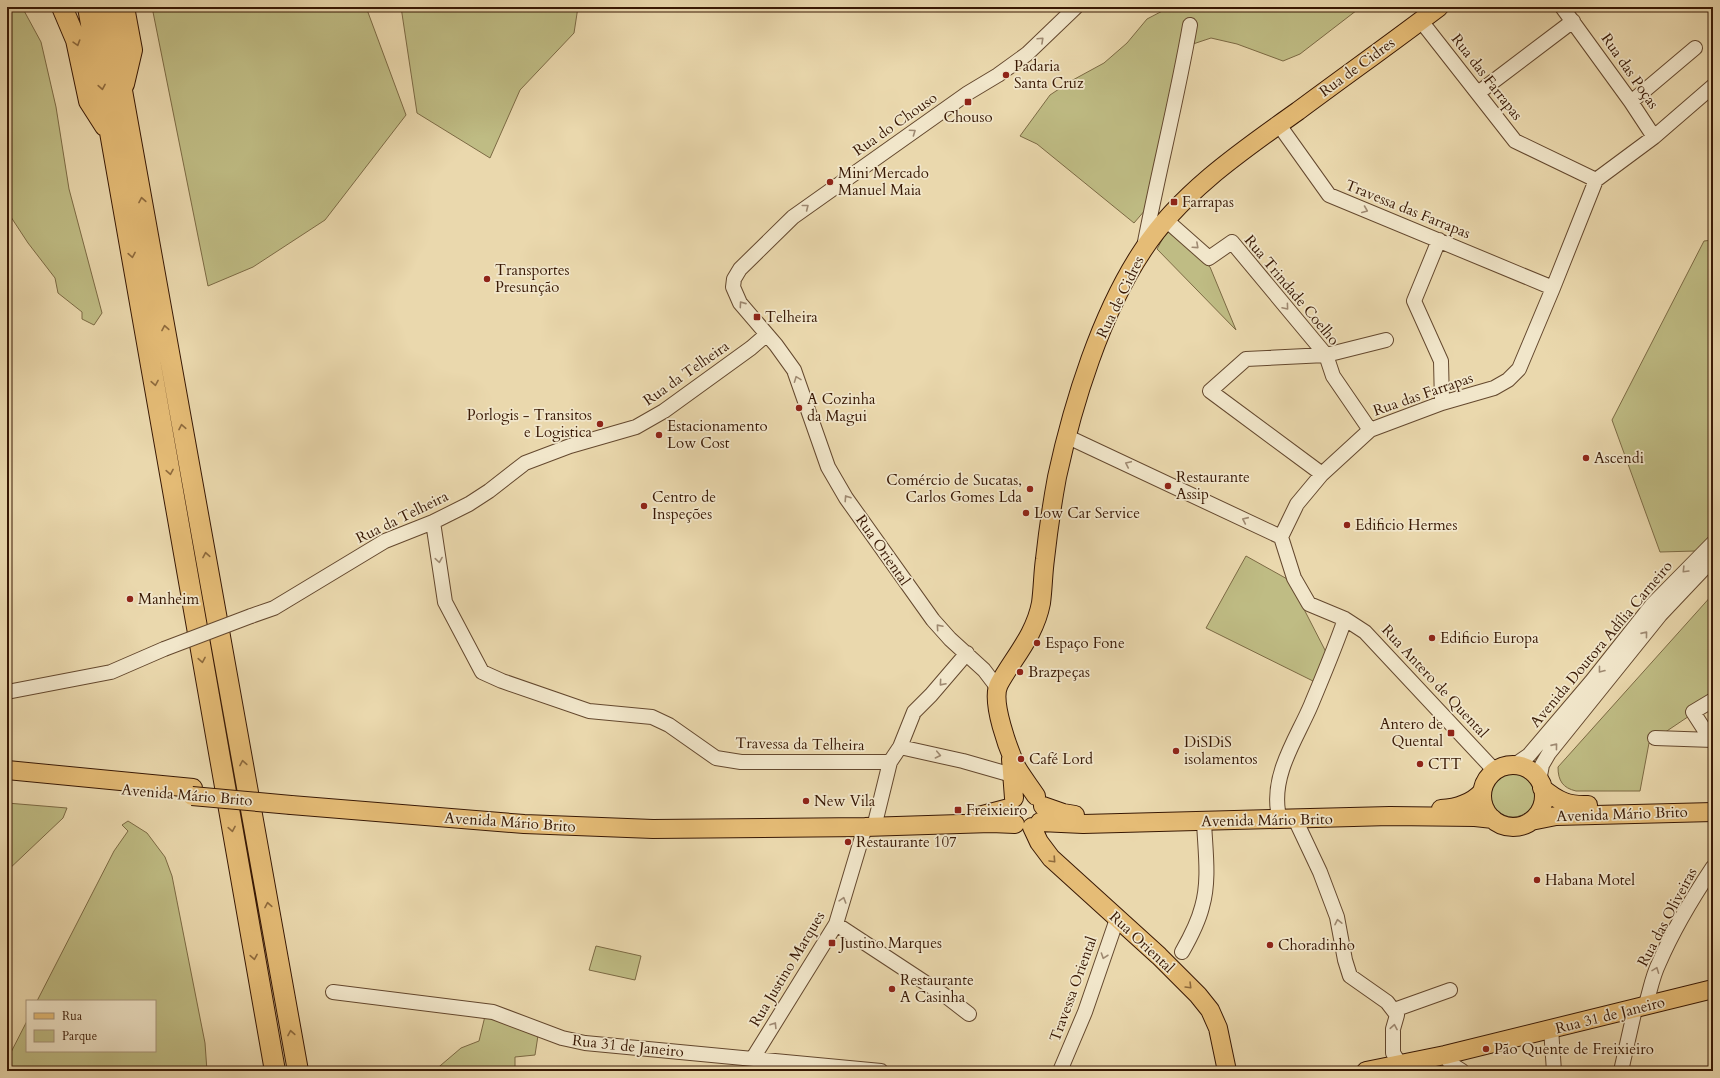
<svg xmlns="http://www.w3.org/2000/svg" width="1720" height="1078" font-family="Cardo,serif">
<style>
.green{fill:#bfbc84;stroke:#7c6a44}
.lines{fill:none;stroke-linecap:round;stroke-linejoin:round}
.minor-casing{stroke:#64482e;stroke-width:16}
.major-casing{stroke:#381804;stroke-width:20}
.highway-casing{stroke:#381804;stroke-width:22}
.minor{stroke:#f1e6ca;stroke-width:14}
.major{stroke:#e5bc76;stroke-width:18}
.highway{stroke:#e5bc76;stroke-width:20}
.minor-bridge-casing{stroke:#64482e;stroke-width:16;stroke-linecap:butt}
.major-bridge-casing{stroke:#381804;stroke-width:20;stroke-linecap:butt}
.minor-bridge{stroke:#f1e6ca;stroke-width:14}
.major-bridge{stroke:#e5bc76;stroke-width:18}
.oneway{stroke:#9e8971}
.oneway2{stroke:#8e6a3d}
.poi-dot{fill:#8f2418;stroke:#f1e6ca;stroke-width:1.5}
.labels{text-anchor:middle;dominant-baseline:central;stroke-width:3.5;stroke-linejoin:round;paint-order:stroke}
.poi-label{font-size:15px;fill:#381804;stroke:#f1e6ca;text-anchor:start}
.street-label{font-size:15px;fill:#381804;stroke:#f1e6ca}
</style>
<rect width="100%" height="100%" fill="#ead8ad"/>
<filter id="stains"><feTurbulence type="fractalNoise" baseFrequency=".005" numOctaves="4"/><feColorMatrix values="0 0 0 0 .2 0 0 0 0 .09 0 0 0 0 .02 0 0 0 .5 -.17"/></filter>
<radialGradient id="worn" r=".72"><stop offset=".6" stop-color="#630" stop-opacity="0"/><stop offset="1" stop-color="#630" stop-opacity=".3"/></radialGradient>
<!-- green -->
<path class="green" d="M7 7H22L41 42 56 107 69 189 102 313 94 325 82 319V312L58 293 55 278 28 243 7 211Z
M152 7H366L406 115 325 220 253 267 208 286Z
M401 7H578L574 33 520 90 490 158 417 113Z
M1170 7H1287L1301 10 1306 7H1361L1300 54 1283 61 1237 44 1211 38 1193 44 1152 202 1134 223 1037 144 1020 136 1050 95 1071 81 1104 63 1127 43 1147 19Z
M1167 231 1210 267 1236 330 1157 249Z
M1713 240V534L1696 551 1660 552 1612 420 1704 241Z
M1246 556 1289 580 1327 654 1317 683 1206 628Z
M1713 594V700L1649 743 1640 791H1576C1563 788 1558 781 1558 767Z
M1491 795a22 22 0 1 1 44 0a22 22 0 1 1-44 0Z
M7 803 67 808 63 818 7 871Z
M128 821 147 833 165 857 172 876 205 1043 207 1071H7V1060L27 1021V1051H155V1001H37L114 851 128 831 122 825Z
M596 946 641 956 635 980 589 970Z
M485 1016 539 1029 535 1055 515 1057V1071H434L461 1048 479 1041Z"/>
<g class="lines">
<defs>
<path id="minor" d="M1562 7 1631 102 1654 137
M1421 21 1515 141 1596 180
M1478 93 1573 21
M1631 102 1695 48
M1279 125 1329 195 1553 288
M1166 220 1209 258 1232 242 1326 355 1333 376 1370 430
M1439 240 1414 301 1441 361 1442 403
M1144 247C1158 173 1177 100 1190 25
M1068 437 1281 537
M1322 474 1210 391 1246 359 1326 355 1386 340
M433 522 445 602 482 672 502 681 589 711 652 717 669 725 716 758 741 762H890
M251 616 274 608 385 541 433 522 469 504 489 491 525 463 570 446 636 427 664 411 751 348 766 335
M997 687 984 670 950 639 933 620 846 498 828 467 794 370 776 345 740 303 733 287 734 279 740 269 793 217 968 93 998 75 1027 54 1076 7
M7 692 111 672 164 649
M1655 738 1713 740
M1711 740 1693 712 1713 700
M900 747 963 761 1012 775
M1513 766 1529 755 1591 682 1652 605 1713 543
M1495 771 1365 632 1345 619 1309 604 1294 578 1281 537 1297 504 1322 474 1370 430 1442 403 1494 388 1508 380 1519 369 1553 288 1596 180 1654 137 1713 86
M1539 781 1542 765 1549 753 1660 615 1713 559
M1278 811C1272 773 1297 738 1311 705 1323 676 1335 648 1345 619
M876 819 890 762 900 747 914 712 931 695 967 653
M1295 819 1320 872 1337 917 1345 960 1350 976 1387 1002 1397 1015 1393 1029V1053L1400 1064
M836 924 947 997 969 1014
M1182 952C1190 938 1198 923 1202 907 1210 880 1205 849 1204 821
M333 992 493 1012 562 1038 585 1043 881 1071
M1645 1007C1650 992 1652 977 1659 963 1673 930 1693 897 1713 867
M1394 1010 1450 990
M1551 1029 1554 1071
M1445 1055 1451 1064 1462 1071
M753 1058 836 924 865 827
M1060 1071 1085 1012 1117 919
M1621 1071 1635 1009"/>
<path id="major" d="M1011 759 1014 798
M1482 796a31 31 0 1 1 62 0a31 31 0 1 1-62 0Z
M7 770 193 788
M1542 788C1558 801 1568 806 1588 805
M1036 796C1030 787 1023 778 1017 768 1009 751 990 701 999 684 1014 657 1035 635 1041 603 1043 588 1043 573 1045 559 1048 532 1052 504 1057 477 1073 403 1101 313 1143 250 1180 193 1243 150 1298 111 1345 76 1393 42 1439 7
M291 805 524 824 653 829 865 827 991 823 1015 824
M1043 806 1063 813 1075 815
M1441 809C1457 808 1471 804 1482 792
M975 817 1009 808
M1531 821 1556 816 1713 812
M1040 822 1083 824 1390 816 1475 817 1493 819
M1032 827 1039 842 1051 858 1159 956 1198 995 1210 1010 1218 1028 1227 1071
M1366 1071 1445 1055 1713 989"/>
<path id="highway" d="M62 7 76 40 89 101 105 126
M88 7 275 1071
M107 7 298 1071
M124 7 132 50 124 84"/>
</defs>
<!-- minor casing -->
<use href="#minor" class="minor-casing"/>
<!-- major casing -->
<use href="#major" class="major-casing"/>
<!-- highway casing -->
<use href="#highway" class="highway-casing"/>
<!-- minor -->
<use href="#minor" class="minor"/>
<!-- major -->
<use href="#major" class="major"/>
<!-- highway -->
<use href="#highway" class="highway"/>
<defs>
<path id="minor-bridge" d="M164 649 251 616"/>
<path id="major-bridge" d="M192 796 291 805"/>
</defs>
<!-- minor-bridge casing -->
<use href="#minor-bridge" class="minor-bridge-casing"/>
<!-- major-bridge casing -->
<use href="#major-bridge" class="major-bridge-casing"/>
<!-- minor-bridge -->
<use href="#minor-bridge" class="minor-bridge"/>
<!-- major-bridge -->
<use href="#major-bridge" class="major-bridge"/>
</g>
<!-- one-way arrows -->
<defs><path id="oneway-chevron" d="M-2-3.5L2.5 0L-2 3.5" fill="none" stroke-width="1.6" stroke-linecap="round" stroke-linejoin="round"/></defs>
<g class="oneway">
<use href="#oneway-chevron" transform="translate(1041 40) rotate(-43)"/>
<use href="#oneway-chevron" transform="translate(913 132) rotate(-35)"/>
<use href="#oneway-chevron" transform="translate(806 207) rotate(-38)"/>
<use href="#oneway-chevron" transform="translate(1365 210) rotate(22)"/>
<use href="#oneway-chevron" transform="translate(1196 246) rotate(42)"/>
<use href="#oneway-chevron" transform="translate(742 304) rotate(-125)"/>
<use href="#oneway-chevron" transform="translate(1286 307) rotate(50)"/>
<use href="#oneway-chevron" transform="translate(797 379) rotate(-111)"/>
<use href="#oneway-chevron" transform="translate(1128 464) rotate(-155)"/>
<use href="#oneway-chevron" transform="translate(847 498) rotate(-123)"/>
<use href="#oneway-chevron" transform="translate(1245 520) rotate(-156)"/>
<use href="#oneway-chevron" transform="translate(439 560) rotate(81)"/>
<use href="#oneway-chevron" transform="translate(1685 570) rotate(134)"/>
<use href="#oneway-chevron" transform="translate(939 627) rotate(-131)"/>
<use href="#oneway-chevron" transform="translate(1645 634) rotate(-51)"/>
<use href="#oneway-chevron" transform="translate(1601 670) rotate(128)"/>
<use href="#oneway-chevron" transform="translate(942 683) rotate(131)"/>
<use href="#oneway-chevron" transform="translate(1555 746) rotate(-51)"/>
<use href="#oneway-chevron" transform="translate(938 755) rotate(12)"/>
<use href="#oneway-chevron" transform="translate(843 900) rotate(-73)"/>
<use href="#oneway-chevron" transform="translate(1338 922) rotate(-102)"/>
<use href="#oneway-chevron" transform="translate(1104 956) rotate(109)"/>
<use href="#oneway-chevron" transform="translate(1656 970) rotate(-69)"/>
<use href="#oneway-chevron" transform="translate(774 1025) rotate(-58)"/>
<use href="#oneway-chevron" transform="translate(1394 1027) rotate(-80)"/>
</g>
<g class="oneway2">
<use href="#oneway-chevron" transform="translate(77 43) rotate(73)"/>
<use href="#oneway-chevron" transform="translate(102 87) rotate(80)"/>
<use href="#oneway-chevron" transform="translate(142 200) rotate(-100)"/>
<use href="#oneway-chevron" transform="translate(132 255) rotate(80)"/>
<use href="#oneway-chevron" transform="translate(165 328) rotate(-100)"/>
<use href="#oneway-chevron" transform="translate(155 383) rotate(80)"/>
<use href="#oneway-chevron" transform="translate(182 427) rotate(-101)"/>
<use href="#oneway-chevron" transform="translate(170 472) rotate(80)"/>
<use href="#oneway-chevron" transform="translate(206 555) rotate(-100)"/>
<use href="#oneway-chevron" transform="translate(202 660) rotate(80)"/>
<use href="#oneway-chevron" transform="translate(243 763) rotate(-100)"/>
<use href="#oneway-chevron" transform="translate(232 829) rotate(80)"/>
<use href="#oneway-chevron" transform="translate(1053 860) rotate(47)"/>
<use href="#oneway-chevron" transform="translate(268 905) rotate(-100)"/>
<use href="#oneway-chevron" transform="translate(254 957) rotate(80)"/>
<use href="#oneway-chevron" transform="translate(1189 986) rotate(45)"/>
<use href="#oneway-chevron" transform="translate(291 1033) rotate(-100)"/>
</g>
<!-- markers -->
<g class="poi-dot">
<circle cx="1006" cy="75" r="4"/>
<rect x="964" y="98" width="8" height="8" rx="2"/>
<circle cx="830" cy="182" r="4"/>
<rect x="1170" y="198" width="8" height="8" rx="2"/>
<circle cx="487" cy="279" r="4"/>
<rect x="753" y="313" width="8" height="8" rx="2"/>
<circle cx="799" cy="408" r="4"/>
<circle cx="600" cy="424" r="4"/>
<circle cx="659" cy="435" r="4"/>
<circle cx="1586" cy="458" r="4"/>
<circle cx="1168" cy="486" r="4"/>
<circle cx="1030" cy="489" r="4"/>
<circle cx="644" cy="506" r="4"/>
<circle cx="1026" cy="513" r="4"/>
<circle cx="1347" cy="525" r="4"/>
<circle cx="130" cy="599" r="4"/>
<circle cx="1432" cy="638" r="4"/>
<circle cx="1037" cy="643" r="4"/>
<circle cx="1020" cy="672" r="4"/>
<rect x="1447" y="729" width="8" height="8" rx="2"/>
<circle cx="1176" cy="751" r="4"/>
<circle cx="1021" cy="759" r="4"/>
<circle cx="1420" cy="764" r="4"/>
<circle cx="806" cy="801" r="4"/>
<rect x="954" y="806" width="8" height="8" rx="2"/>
<circle cx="848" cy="842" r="4"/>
<circle cx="1537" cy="880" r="4"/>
<rect x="828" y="939" width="8" height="8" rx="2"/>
<circle cx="1270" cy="945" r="4"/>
<circle cx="892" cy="989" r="4"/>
<circle cx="1486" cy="1049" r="4"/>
</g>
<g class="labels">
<!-- poi labels -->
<g class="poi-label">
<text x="1014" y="66">Padaria<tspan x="1014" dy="17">Santa Cruz</tspan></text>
<text x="968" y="117" text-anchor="middle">Chouso</text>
<text x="838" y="173">Mini Mercado<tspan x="838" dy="17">Manuel Maia</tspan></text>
<text x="1182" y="202">Farrapas</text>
<text x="495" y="270">Transportes<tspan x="495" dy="17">Presunção</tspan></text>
<text x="765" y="317">Telheira</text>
<text x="807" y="399">A Cozinha<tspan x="807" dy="17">da Magui</tspan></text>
<text x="592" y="415" text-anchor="end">Porlogis - Transitos<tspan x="592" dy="17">e Logistica</tspan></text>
<text x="667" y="426">Estacionamento<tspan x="667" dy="17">Low Cost</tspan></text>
<text x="1594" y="458">Ascendi</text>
<text x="1176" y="477">Restaurante<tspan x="1176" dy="17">Assip</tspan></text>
<text x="1022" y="480" text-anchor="end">Comércio de Sucatas,<tspan x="1022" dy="17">Carlos Gomes Lda</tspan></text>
<text x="652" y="497">Centro de<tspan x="652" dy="17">Inspeções</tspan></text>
<text x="1034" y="513">Low Car Service</text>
<text x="1355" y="525">Edificio Hermes</text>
<text x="138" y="599">Manheim</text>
<text x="1440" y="638">Edificio Europa</text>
<text x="1045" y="643">Espaço Fone</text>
<text x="1028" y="672">Brazpeças</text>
<text x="1443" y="724" text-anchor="end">Antero de<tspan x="1443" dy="17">Quental</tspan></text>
<text x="1184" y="742">DiSDiS<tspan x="1184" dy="17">isolamentos</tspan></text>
<text x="1029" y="759">Café Lord</text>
<text x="1428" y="764">CTT</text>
<text x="814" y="801">New Vila</text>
<text x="966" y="810">Freixieiro</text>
<text x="856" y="842">Restaurante 107</text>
<text x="1545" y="880">Habana Motel</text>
<text x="840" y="943">Justino Marques</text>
<text x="1278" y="945">Choradinho</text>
<text x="900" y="980">Restaurante<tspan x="900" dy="17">A Casinha</tspan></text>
<text x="1494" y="1049">Pão Quente de Freixieiro</text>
</g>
<!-- street labels -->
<g class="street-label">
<text transform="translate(1357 67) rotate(-36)">Rua de Cidres</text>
<text transform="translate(1630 71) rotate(55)">Rua das Poças</text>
<text transform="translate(1487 77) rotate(52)">Rua das Farrapas</text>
<text transform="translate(895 124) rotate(-35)">Rua do Chouso</text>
<text transform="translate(1408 209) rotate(22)">Travessa das Farrapas</text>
<text transform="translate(1292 290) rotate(50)">Rua Trindade Coelho</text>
<text transform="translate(1120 297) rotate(-64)">Rua de Cidres</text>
<text transform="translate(686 373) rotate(-35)">Rua da Telheira</text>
<text transform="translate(1423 394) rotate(-19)">Rua das Farrapas</text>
<text transform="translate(402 517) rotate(-26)">Rua da Telheira</text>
<text transform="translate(883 550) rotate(55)">Rua Oriental</text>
<text transform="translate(1601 644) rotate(-50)">Avenida Doutora Adília Carneiro</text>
<text transform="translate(1435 681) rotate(47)">Rua Antero de Quental</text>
<text transform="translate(800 744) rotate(1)">Travessa da Telheira</text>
<text transform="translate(187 795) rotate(5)">Avenida Mário Brito</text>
<text transform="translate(1622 814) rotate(-2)">Avenida Mário Brito</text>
<text transform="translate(1267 820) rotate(-1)">Avenida Mário Brito</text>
<text transform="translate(510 822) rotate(4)">Avenida Mário Brito</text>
<text transform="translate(1667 917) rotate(-62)">Rua das Oliveiras</text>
<text transform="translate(1142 942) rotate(43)">Rua Oriental</text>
<text transform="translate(787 969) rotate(-59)">Rua Justino Marques</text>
<text transform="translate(1073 989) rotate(-70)">Travessa Oriental</text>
<text transform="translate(1610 1015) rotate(-14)">Rua 31 de Janeiro</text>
<text transform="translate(628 1046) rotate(6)">Rua 31 de Janeiro</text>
</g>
</g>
<!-- margin -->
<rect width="1720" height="1078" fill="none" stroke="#ead8ad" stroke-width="24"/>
<rect x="8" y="8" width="1704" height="1062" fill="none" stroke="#381804" stroke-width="2"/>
<rect x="12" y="12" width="1696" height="1054" fill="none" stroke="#381804"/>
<!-- legend -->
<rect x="26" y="1000" width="130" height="52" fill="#f1e6ca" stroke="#a7947b"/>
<rect x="34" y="1013" width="20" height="6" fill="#e5bc76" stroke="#a7947b"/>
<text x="62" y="1020" font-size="12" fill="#381804">Rua</text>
<rect x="34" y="1030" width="20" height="12" fill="#bfbc84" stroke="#a7947b"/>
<text x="62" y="1040" font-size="12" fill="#381804">Parque</text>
<rect width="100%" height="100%" filter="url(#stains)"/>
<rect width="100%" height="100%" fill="url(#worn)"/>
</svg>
